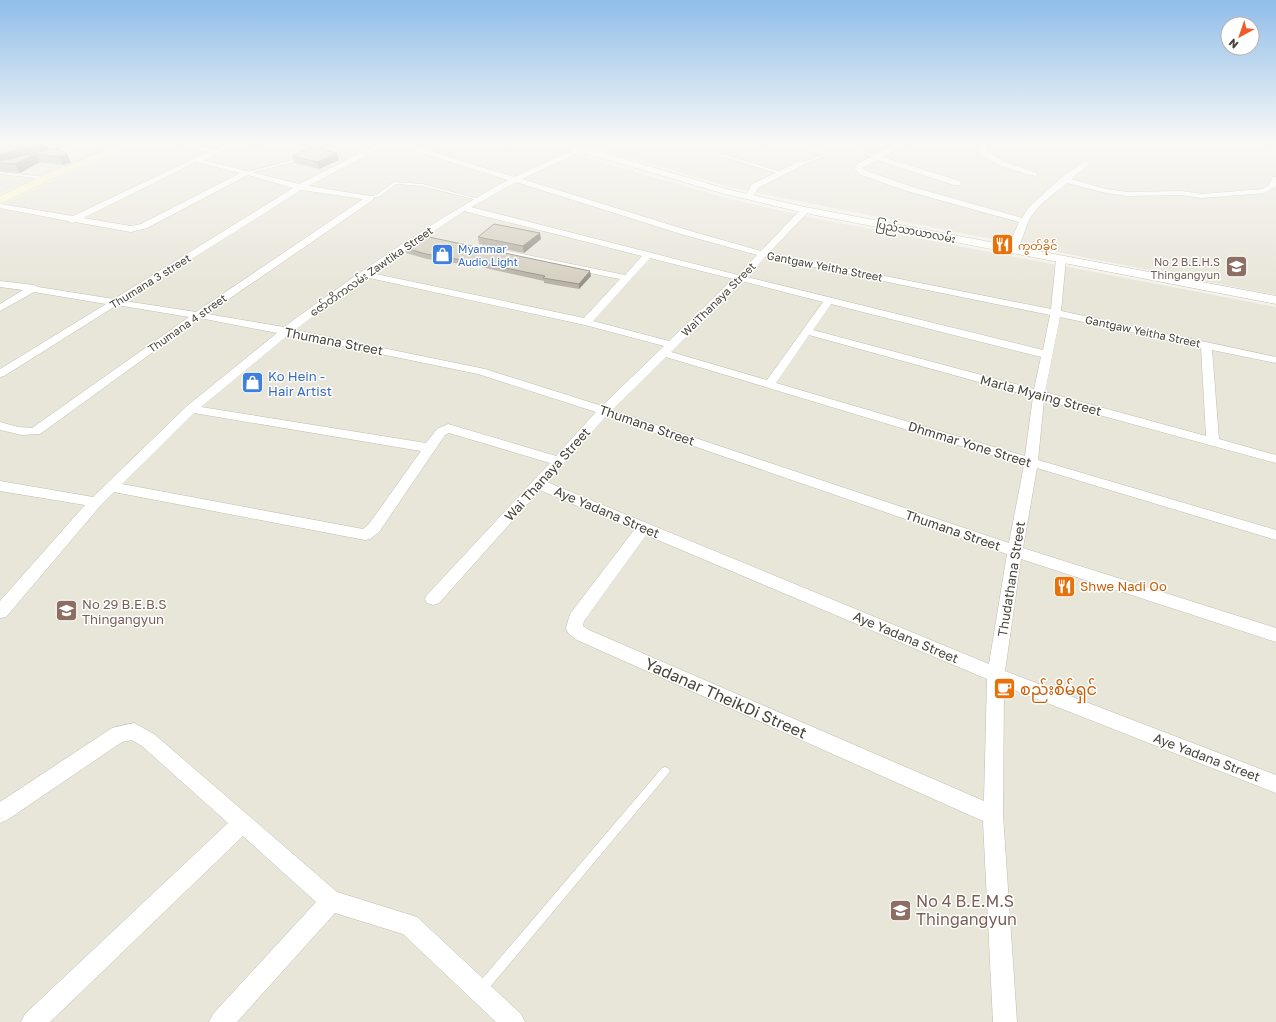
<svg xmlns="http://www.w3.org/2000/svg" width="1276" height="1022" font-family="'Golos Text','Noto Sans Myanmar',sans-serif">
<style>
.residential{fill:#e8e5d9}
.education{fill:#ece8d5}
.lines{fill:none;stroke-linecap:round;stroke-linejoin:round}
.service-casing{stroke:#c2beb0;stroke-width:1}
.minor-casing{stroke:#c2beb0;stroke-width:1}
.tertiary-casing{stroke:#c2beb0;stroke-width:1}
.secondary-casing{stroke:#d1c99d;stroke-width:1}
.service{fill:#fff;fill-rule:evenodd}
.minor{fill:#fff;fill-rule:evenodd}
.tertiary{fill:#fff;fill-rule:evenodd}
.secondary{fill:#fbf5cd;fill-rule:evenodd}
.wall{fill:#b7b2a5}
.shaded-wall{fill:#959186}
.building{fill:#d5cfc0;stroke:#959186}
.labels{text-anchor:middle;dominant-baseline:central;stroke-width:3;stroke-linejoin:round;paint-order:stroke}
.far-street-label{font-size:11px;fill:#484439;stroke:#fff}
.far-food-label{font-size:11px;fill:#c56008;stroke:#fff;text-anchor:start}
.far-shop-label{font-size:11px;fill:#366cbe;stroke:#fff;text-anchor:start}
.far-education-label{font-size:11px;fill:#785e54;stroke:#fff;text-anchor:end}
.street-label{font-size:13px;fill:#484439;stroke:#fff}
.shop-label{font-size:13px;fill:#366cbe;stroke:#fff;text-anchor:start}
.food-label{font-size:13px;fill:#c56008;stroke:#fff;text-anchor:start}
.education-label{font-size:13px;fill:#785e54;stroke:#fff;text-anchor:start}
.near-food-label{font-size:16px;fill:#c56008;stroke:#fff;text-anchor:start}
.near-street-label{font-size:16px;fill:#484439;stroke:#fff}
.near-education-label{font-size:16px;fill:#785e54;stroke:#fff;text-anchor:start}
</style>
<rect width="100%" height="100%" fill="#f4f2ea"/>
<!-- residential -->
<path class="residential" d="M0 143H126L42 175 0 194Z
M144 143H545L597 161 721 197 813 218 1276 307V1022H0V206L62 176Z
M578 143H1276V295L733 188Z"/>
<!-- education -->
<path class="education" d="M10 165 48 168 17 181 0 180V168Z"/>
<g class="lines">
<defs>
<path id="service" d="M257 143H263L268 145 266 146Z
M800 143H805L828 155 800 165V163L823 155Z
M839 143H844L878 157 875 158Z
M722 154 781 172 782 173 779 174 721 156 720 155Z
M292 160 294 161 293 162 246 174 244 173Z
M0 172 45 177 47 178 45 179 0 174Z
M394 182 422 184 479 199 477 200 422 186 396 184 380 196 370 199 368 198 378 194Z
M665 767 668 768 670 771 668 774 485 993 481 995 477 993 475 989 477 985 662 768Z"/>
<path id="minor" d="M87 143H99L44 158 40 156 41 154Z
M179 143H190L215 150 231 143H241L203 160 299 184 376 145 372 143H404L514 177 579 147H582V151L522 179 687 230 761 251 802 208 805 207 809 210 808 212 769 253 1051 309 1056 259 1061 256 1066 259 1061 311 1276 357V363L1212 350 1219 439 1276 455V463L1044 400 1038 460 1276 530V540L1037 468 1023 548 1276 628V642L1021 559 1005 671 1276 775V793L1004 686 1003 815 1017 1022H993L983 821 577 640 568 633 566 628 570 614 634 530 540 490 439 603 433 605 427 603 425 599 427 595 550 463 449 433 445 435 379 532 370 539 365 540 114 492 101 505 6 617 0 618V601L85 505 0 491V481L93 497 187 406 277 333 200 318 40 434 22 435 0 430V422L18 427 32 428 189 317 117 305 4 376 0 377V369L106 304 34 292 0 311V304L23 290 0 287V281L34 285 38 287 114 299 293 188 248 175 147 228 131 232 75 222 72 223 68 221 0 208V204L73 216 208 152ZM383 147H402L508 180C429 223 357 274 284 327L207 314 373 200V196H370L308 186ZM196 162 240 173 141 224 131 226 83 218ZM516 182 681 234 757 255 738 275 471 207ZM301 190 363 199 196 312 125 301ZM464 211 642 256 625 275 483 246 478 249 483 252 620 279 584 318 371 273ZM765 257 1050 315 1043 350 747 277ZM650 258 733 279 669 341 593 321ZM365 277 585 325 664 346 602 406 485 369 295 330ZM742 281 823 302 767 380 671 352ZM831 304 1041 357 1034 389 813 330ZM1060 317 1201 347 1206 436 1045 392ZM288 335 478 374 596 412 556 456 448 424 437 429 426 443 201 407ZM809 335 1033 397 1025 456 776 383ZM666 357 1024 465 1009 543 612 410ZM194 413 421 451 369 524 363 529 122 484ZM606 416 1007 554 989 664 547 482ZM646 535 987 679 984 801 589 630 583 626 584 621Z
M897 143H906L883 157 960 181 961 183 960 185H954L877 160 862 168 867 171 913 187 1022 218 1029 207 1061 178 1085 161 1089 163 1088 165 1071 179 1106 189 1128 192 1181 191 1202 194 1263 189 1269 185 1273 177H1276V186L1265 193 1202 198 1181 195 1128 196 1106 193 1067 183C1054 194 1037 205 1029 220 1025 228 1020 251 1012 253L1007 250 1019 222 907 191 861 175 854 169 857 164Z
M979 143H987L986 150 1003 161 1039 174 1035 176C1016 171 992 166 978 151Z
M798 162H804L805 164 758 188 752 199H749L745 197 752 184Z
M134 723 154 734 337 892 417 917 521 1014 525 1022H496L403 934 335 913 237 1022H209L213 1014 316 902 243 836 50 1022H21L25 1014 228 823 142 746 132 740 122 742 7 820 0 823V802L112 728Z"/>
<path id="tertiary" d="M556 143H570L730 190 805 207 1276 296V304L805 213 725 194 557 145Z"/>
<path id="secondary" d="M124 143H138L137 145 56 177 0 204V196L48 173Z"/>
</defs>
<!-- service casing -->
<use href="#service" class="service-casing"/>
<!-- minor casing -->
<use href="#minor" class="minor-casing"/>
<!-- tertiary casing -->
<use href="#tertiary" class="tertiary-casing"/>
<!-- secondary casing -->
<use href="#secondary" class="secondary-casing"/>
<!-- service -->
<use href="#service" class="service"/>
<!-- minor -->
<use href="#minor" class="minor"/>
<!-- tertiary -->
<use href="#tertiary" class="tertiary"/>
<!-- secondary -->
<use href="#secondary" class="secondary"/>
</g>
<!-- wall -->
<path class="wall" d="M0 143H46L50 150 71 162 63 165 40 162 20 173 0 171Z
M292 156 339 160 319 169 294 163Z
M478 237 541 239 524 253 479 244Z
M405 248 591 276 579 289 544 283V281L481 267 427 259 406 253Z"/>
<!-- shaded-wall -->
<path class="shaded-wall" d="M44 143H46L50 151 36 154 40 162 20 173 15 164 0 163V154Z
M337 153 339 160 319 169 317 162Z
M67 154 71 162 63 165 59 157Z
M540 233 541 239 524 253 523 246Z
M590 271 591 276 579 289V284Z"/>
<!-- building -->
<path class="building" d="M0 143H44L0 154Z
M312 147 337 153 317 162 292 156Z
M57 148 67 154 59 157 35 154 15 164 0 163V161Z
M494 224 540 233 523 246 478 237Z
M424 236 590 271 579 284 543 278 545 276 480 263 426 254 405 248Z"/>
<!-- sky -->
<linearGradient id="sky" x2="0" y2="1"><stop stop-color="#8fbdea"/><stop offset="0.5" stop-color="#faf9f6"/><stop offset="1" stop-color="#faf9f6" stop-opacity="0"/></linearGradient>
<rect width="1276" height="286" fill="url(#sky)"/>
<!-- icons -->
<defs>
<symbol id="restaurant-square" viewBox="-11 -11 22 22"><rect x="-9" y="-9" width="18" height="18" rx="4" fill="#e8710a" stroke="#fff"/><path d="M-5-6h1v4h1v-4h1v4h1v-4h1v5L-1.5 .5V6h-2V.5L-5-1ZM5-6V6H3V1.5H1.5Q1.5-4 5-6Z" fill="#fff"/></symbol>
<symbol id="shop-square" viewBox="-11 -11 22 22"><rect x="-9" y="-9" width="18" height="18" rx="4" fill="#3f7fe0" stroke="#fff"/><path d="M-5-2.5h2.3a2.7 3.5 0 0 1 5.4 0H5L5.5 6h-11ZM-1.5-2.5h3a1.5 2.3 0 0 0-3 0Z" fill="#fff"/></symbol>
<symbol id="school-square" viewBox="-11 -11 22 22"><rect x="-9" y="-9" width="18" height="18" rx="4" fill="#8d6e63" stroke="#fff"/><path d="M0-5L7-2L0 1L-7-2ZM-4 1L0 2.5L4 1V4Q0 6-4 4Z" fill="#fff"/></symbol>
<symbol id="cafe-square" viewBox="-11 -11 22 22"><rect x="-9" y="-9" width="18" height="18" rx="4" fill="#e8710a" stroke="#fff"/><path d="M-5.5-4.5H6V0H3Q3 3.5 0 3.5H-2.5Q-5.5 3.5-5.5 0ZM3-3.2v2h1.7v-2ZM-6 4.5H4V6H-6Z" fill="#fff"/></symbol>
</defs>
<g fill-rule="evenodd">
<use href="#restaurant-square" x="990" y="232" width="25" height="25"/>
<use href="#shop-square" x="430" y="242" width="25" height="25"/>
<use href="#school-square" x="1224" y="254" width="25" height="25"/>
<use href="#shop-square" x="240" y="370" width="25" height="25"/>
<use href="#restaurant-square" x="1052" y="574" width="25" height="25"/>
<use href="#school-square" x="54" y="598" width="25" height="25"/>
<use href="#cafe-square" x="992" y="676" width="25" height="25"/>
<use href="#school-square" x="888" y="898" width="25" height="25"/>
</g>
<g class="labels">
<!-- far-street labels -->
<g class="far-street-label">
<text transform="translate(916 231) rotate(11)">ပြည်သာယာလမ်း</text>
<text transform="translate(825 266) rotate(11)">Gantgaw Yeitha Street</text>
<text transform="translate(371 271) rotate(-35)">ဇော်တိကလမ်း Zawtika Street</text>
<text transform="translate(150 281) rotate(-32)">Thumana 3 street</text>
<text transform="translate(718 299) rotate(-45)">WaiThanaya Street</text>
<text transform="translate(187 323) rotate(-35)">Thumana 4 street</text>
<text transform="translate(1143 331) rotate(12)">Gantgaw Yeitha Street</text>
</g>
<!-- far-food labels -->
<g class="far-food-label">
<text x="1018" y="245">ကွတ်ခိုင်</text>
</g>
<!-- far-shop labels -->
<g class="far-shop-label">
<text x="458" y="248">Myanmar<tspan x="458" dy="13">Audio Light</tspan></text>
</g>
<!-- far-education labels -->
<g class="far-education-label">
<text x="1220" y="261">No 2 B.E.H.S<tspan x="1220" dy="13">Thingangyun</tspan></text>
</g>
<!-- street labels -->
<g class="street-label">
<text transform="translate(334 341) rotate(11)">Thumana Street</text>
<text transform="translate(1041 395) rotate(15)">Marla Myaing Street</text>
<text transform="translate(647 425) rotate(19)">Thumana Street</text>
<text transform="translate(970 444) rotate(17)">Dhmmar Yone Street</text>
<text transform="translate(547 474) rotate(-48)">Wai Thanaya Street</text>
<text transform="translate(607 512) rotate(23)">Aye Yadana Street</text>
<text transform="translate(953 530) rotate(19)">Thumana Street</text>
<text transform="translate(1011 579) rotate(-81)">Thudathana Street</text>
<text transform="translate(906 637) rotate(23)">Aye Yadana Street</text>
<text transform="translate(1207 757) rotate(21)">Aye Yadana Street</text>
</g>
<!-- shop labels -->
<g class="shop-label">
<text x="268" y="376">Ko Hein -<tspan x="268" dy="15">Hair Artist</tspan></text>
</g>
<!-- food labels -->
<g class="food-label">
<text x="1080" y="586">Shwe Nadi Oo</text>
</g>
<!-- education labels -->
<g class="education-label">
<text x="82" y="604">No 29 B.E.B.S<tspan x="82" dy="15">Thingangyun</tspan></text>
</g>
<!-- near-food labels -->
<g class="near-food-label">
<text x="1020" y="689">စည်းစိမ်ရှင်</text>
</g>
<!-- near-street labels -->
<g class="near-street-label">
<text transform="translate(726 698) rotate(24)">Yadanar TheikDi Street</text>
</g>
<!-- near-education labels -->
<g class="near-education-label">
<text x="916" y="901">No 4 B.E.M.S<tspan x="916" dy="18">Thingangyun</tspan></text>
</g>
</g>
<!-- north arrow -->
<g transform="translate(1240 36) rotate(220)"><circle r="19" fill="#ffffff" stroke="#b6b4b0"/>
<path d="M0-3L7 15L0 10L-7 15Z" fill="#ed5d29"/>
<text y="-6" font-size="11" font-weight="bold" text-anchor="middle" fill="#484439">N</text>
</g>
</svg>
